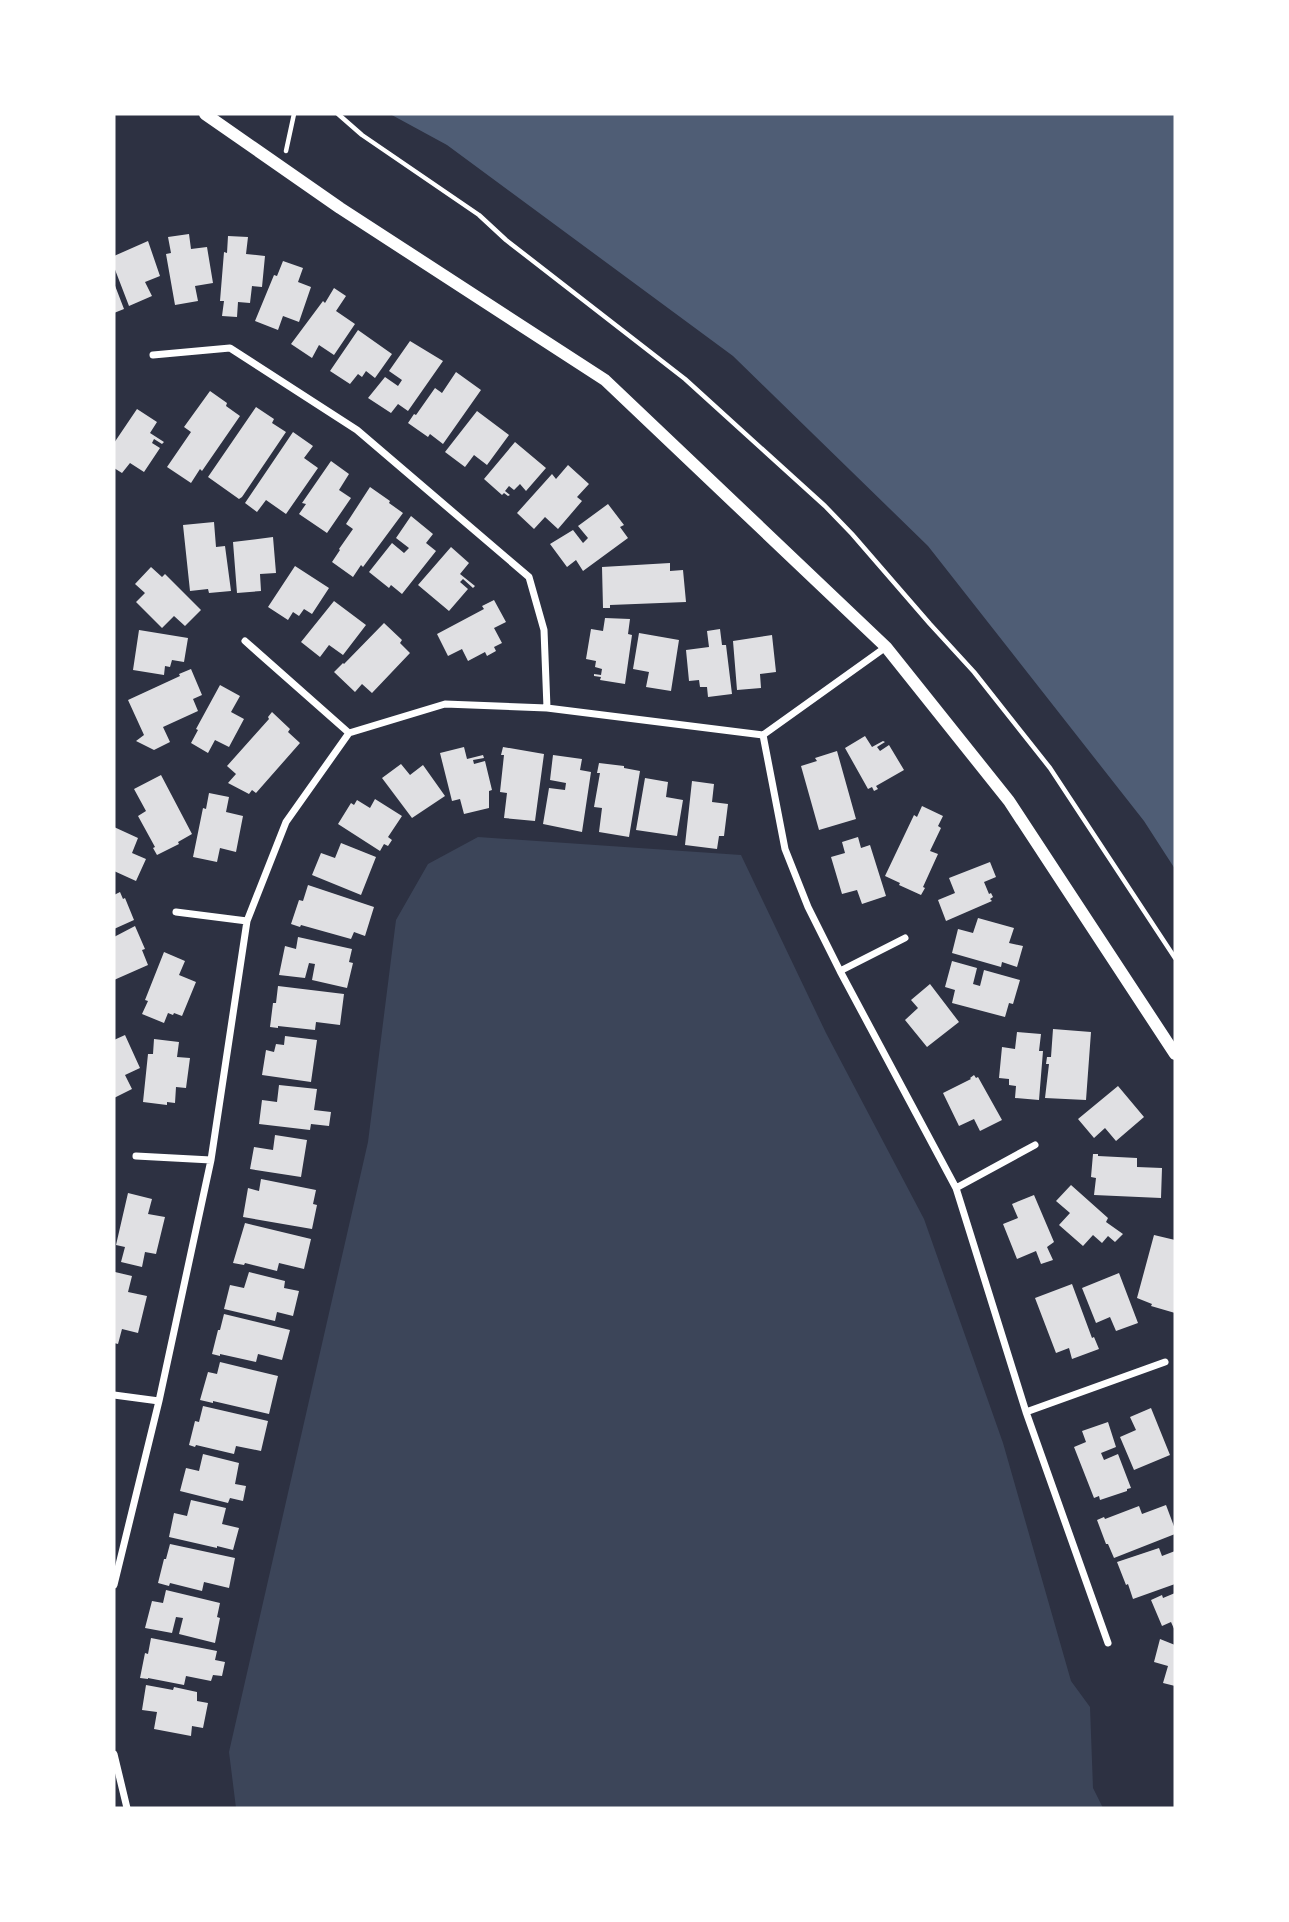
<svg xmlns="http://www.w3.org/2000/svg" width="1289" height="1922" font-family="'PT Sans Narrow',sans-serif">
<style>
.green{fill:#3c4559}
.water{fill:#4f5d75}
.building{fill:#e0e0e3}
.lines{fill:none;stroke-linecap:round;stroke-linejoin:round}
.path{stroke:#fff;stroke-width:4.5}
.minor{stroke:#fff;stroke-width:7}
.tertiary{stroke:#fff;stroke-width:12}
</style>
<rect width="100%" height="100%" fill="#2d3142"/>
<!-- green -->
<path class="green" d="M478 837 741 855 826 1033 924 1219 1003 1443 1071 1681 1090 1707 1093 1788 1103 1808H236L229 1752 368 1142 396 920 428 864Z"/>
<!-- water -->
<path class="water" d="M390 114H1175V869L1144 821 928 546 733 356 447 145Z"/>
<!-- building -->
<path class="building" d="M189 234 191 249 207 247 213 283 195 286 198 301 175 305 166 254 171 253 168 237Z
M228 236 248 237 246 254 265 256 262 287 252 286 250 303 238 302 237 317 222 316 224 301H220L224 252 227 253Z
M148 241 160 276 145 282 152 296 129 306 114 267V256Z
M283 261 303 268 298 282 311 287 299 322 283 316 278 330 255 321 274 275 277 276Z
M114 283 124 309 114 313Z
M334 288 346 296 336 311 355 324 334 355 319 345 312 358 291 344 323 301 325 303Z
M358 330 392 354 375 378 366 371 362 377 358 374 350 384 330 371Z
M410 341 443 361 408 411 398 404 391 413 368 398 385 377 398 386 402 380 389 371Z
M456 372 481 390 443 444 430 434 428 437 408 423 414 414 416 415 435 388 442 393Z
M210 391 227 403 226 406 240 416 202 471 200 469 191 483 167 467 191 432 184 427Z
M256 407 274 419 272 423 286 432 242 497 239 499 208 477Z
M137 409 157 422 150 433 164 442 162 444 154 439 152 443 160 448 144 472 130 463 122 473 114 468V443Z
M477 411 509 435 487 465 474 455 465 467 445 452Z
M293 432 313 446 304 458 318 468 286 514 266 500 257 512 245 503Z
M515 442 546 468 526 491 520 484 514 490 509 486 505 491 510 495 508 496 504 493 502 495 484 479Z
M331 461 349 474 339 490 351 498 327 533 299 514 306 504 302 503Z
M568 465 589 484 577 497 582 501 558 529 545 517 534 529 517 513 552 474 556 479Z
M370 487 390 501 389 503 403 513 363 567 361 565 353 577 332 562 340 550 339 549 353 529 346 524Z
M608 504 624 525 620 527 628 538 583 571 576 560 567 567 550 544 573 530 583 543 588 538 578 526Z
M411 516 433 534 426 543 436 551 402 594 391 585 389 588 369 572 392 543 404 553 409 548 396 538Z
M214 522 216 547 225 546 231 591 209 593 208 589 190 591 183 525Z
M273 537 276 573 260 574 261 591 237 593 233 542Z
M451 547 469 563 460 574 475 586 473 588 463 579 460 582 468 589 449 611 418 585Z
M670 563V571L683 570 686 602 610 605V608H603L602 567Z
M295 566 329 588 312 614 304 609 299 616 293 612 288 620 268 607Z
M151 567 162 577 165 574 201 610 185 626 174 616 162 628 136 602 145 593 135 584Z
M494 600 506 622 494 628 502 643 494 647 496 651 487 656 485 652 468 661 462 649 448 656 437 634 484 609 482 606Z
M334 601 366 625 343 655 329 645 320 657 301 642Z
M605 618 630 619 628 634 632 635 625 684 600 680 601 677 594 676V674L601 675 602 669 595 667 596 661 586 659 591 629 603 631Z
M384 623 402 640 400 643 410 653 372 693 362 684 355 692 334 672 343 663 344 664Z
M720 629 722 645H726L732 694 708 697 707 687H700L699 680 689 681 686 650 709 647 707 631Z
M139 630 188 638 184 662 172 660 170 667 165 666 164 675 133 670Z
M639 633 679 640 671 691 646 687 649 672 633 669Z
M772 635 776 672 760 674 761 688 737 690 733 641Z
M191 669 202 695 193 699 198 711 163 727 170 742 154 750 136 741 144 735 128 700 180 676 179 674Z
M220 685 240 696 231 712 244 719 229 747 215 740 208 753 191 743 198 730 196 729Z
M272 712 290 729 288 732 300 743 256 793 252 790 249 794 228 783 236 774 227 766 269 719 268 717Z
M865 736 872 747 883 741 885 742 877 747 880 751 889 745 904 770 876 786 878 789 874 791 872 787 868 789 845 748Z
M464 747 467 759 483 755 484 758 473 760 474 764 485 761 492 790 489 791V808L464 814 460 799 452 801 440 753Z
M503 747 544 754 535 821 504 818 507 793 500 792 504 755H501Z
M837 751 856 819 819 830 801 766 817 761 815 758Z
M553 755 582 759 580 770 591 772 582 832 543 824 549 788 565 790 566 783 550 780Z
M599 763 624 766V768L640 771 629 837 599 832 602 808 594 807 600 773H597Z
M401 764 410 775 423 765 445 796 412 818 382 778Z
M161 775 192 834 178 842 179 844 157 855 153 848 155 847 138 816 146 811 134 789Z
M645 778 668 782 666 797 683 800 677 836 636 830Z
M692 781 714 784 712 802 728 804 724 836H719L717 849 685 845Z
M209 793 229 797 226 812 243 816 236 852 220 848 217 862 193 857 203 808 206 809Z
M375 799 402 816 388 837 392 840 388 846 384 844 380 851 338 824 351 803 354 805 357 800 370 808Z
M922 806 943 816 938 826 941 828 930 851 938 854 923 887 925 888 921 895 899 885 900 883 885 876 914 815 917 817Z
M114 827 138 838 132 853 146 859 136 881 114 871Z
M858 837 861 848 870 845 886 896 862 904 857 890 842 894 831 857 845 853 842 842Z
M341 843 376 857 361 895 312 875 321 853 335 858Z
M990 862 996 877 984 882 989 894 991 893 993 897 990 899 992 901 946 921 938 900 955 893 949 878Z
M308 885 374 907 365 936 354 932 351 939 301 925 300 927 291 924 299 900 303 901Z
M120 892 123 899 125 898 134 920 114 929V895Z
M978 918 1014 928 1009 943 1023 946 1017 967 1002 962 1001 967 952 953 958 929 973 933Z
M135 926 145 949 142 950 148 965 114 980V937Z
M298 937 352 949 349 962 353 963 347 988 312 980 315 964 309 963 305 978 279 975 285 946 296 949Z
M164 952 185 961 179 975 196 982 182 1016 174 1013 173 1015 168 1013 164 1023 142 1014 148 1001 145 1000Z
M952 961 977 968 973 984 980 986 984 970 1020 980 1013 1004 1009 1003 1005 1017 952 1003 955 990 945 987Z
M930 984 959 1022 927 1047 905 1020 918 1008 911 1000Z
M278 986 344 994 340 1025 316 1022 315 1030 278 1026V1028L270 1027 273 1003H276Z
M1053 1029 1091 1032 1086 1100 1045 1098 1049 1064H1046L1047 1057H1051Z
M1017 1032 1041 1034 1039 1051H1043L1039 1100 1015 1098 1016 1086 1009 1085V1079L999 1078 1002 1047 1015 1049Z
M125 1035 140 1068 125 1075 132 1089 114 1098V1040Z
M285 1036 317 1040 311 1082 262 1075 266 1050 274 1052 276 1044 284 1045Z
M154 1039 179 1042 177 1057 190 1058 186 1088 176 1087 175 1103 167 1102V1105L143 1102 148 1054H153Z
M974 1075 976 1078 978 1077 1002 1120 980 1131 974 1119 959 1126 943 1093 971 1079 970 1078Z
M279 1085 317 1089 314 1110 331 1112 329 1126 311 1124 310 1130 259 1124 262 1100 277 1102Z
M1118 1086 1144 1117 1116 1141 1105 1128 1094 1138 1078 1119Z
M275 1135 307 1140 301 1177 250 1169 254 1147 273 1150Z
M1093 1154H1098V1156L1137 1158V1167L1162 1168 1161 1198 1094 1195 1096 1178 1091 1177Z
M261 1179 316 1190 313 1204 317 1205 312 1229 243 1217 248 1188 259 1191Z
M1071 1185 1108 1218 1106 1222 1123 1234 1115 1242 1108 1236 1102 1243 1093 1235 1083 1246 1059 1225 1070 1213 1056 1201Z
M128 1193 152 1199 148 1214 165 1217 156 1254 145 1252 142 1267 121 1262 125 1247 116 1245Z
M1034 1195 1054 1242 1047 1247 1053 1260 1041 1264 1036 1251 1017 1259 1003 1224 1018 1218 1012 1204Z
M245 1223 311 1239 304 1269 279 1263 277 1271 245 1263 244 1265 233 1263Z
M1154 1235 1175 1240V1313L1151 1306 1152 1304 1137 1298Z
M115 1272 132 1276 128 1292 147 1296 138 1333 122 1329 118 1344 114 1343Z
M249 1272 285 1281 284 1288 299 1291 293 1316 277 1312 275 1321 224 1309 230 1285 244 1288Z
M1119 1273 1138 1323 1116 1331 1110 1317 1096 1323 1082 1288Z
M1072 1284 1092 1338 1094 1337 1099 1349 1072 1359 1069 1348 1056 1353 1035 1298Z
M224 1314 290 1330 282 1360 258 1354 256 1362 220 1354V1356L212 1354 218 1330H220Z
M220 1362 278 1376 269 1414 213 1401V1403L200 1400 208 1372 217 1374Z
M203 1406 268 1421 261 1451 236 1446 234 1454 196 1445 195 1447 189 1445 195 1421 199 1422Z
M1151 1408 1170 1455 1134 1470 1120 1437 1136 1430 1130 1417Z
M1108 1422 1116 1447 1101 1453 1104 1460 1118 1454 1131 1488 1127 1489V1491L1100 1500 1099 1496 1094 1498 1074 1447 1086 1442 1082 1431Z
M203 1454 239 1463 235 1484 246 1486 243 1501 230 1498 228 1503 180 1491 186 1468 199 1471Z
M191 1500 226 1508 222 1524 239 1528 233 1550 217 1546V1548L169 1537 174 1513 187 1516Z
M1166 1505 1175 1529V1534L1114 1558 1108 1544H1106L1097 1520 1104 1517 1105 1519 1139 1506 1142 1514Z
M170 1544 235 1558 229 1588 204 1582 202 1591 170 1583 169 1586 158 1583 164 1559H166Z
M1159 1548 1162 1556 1175 1551V1584L1133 1599 1128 1584 1126 1585 1117 1562Z
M166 1590 220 1603 217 1617 220 1618 215 1643 179 1634 183 1618 176 1617 172 1633 145 1628 152 1601 163 1603Z
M1175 1593V1631L1171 1622 1162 1626 1151 1600 1162 1595 1163 1598Z
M151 1638 217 1651 215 1660 225 1662 222 1676 213 1675 211 1681 186 1676 184 1685 148 1678V1679L140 1678 145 1653 148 1654Z
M1160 1639 1175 1645V1686L1163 1683 1168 1666 1154 1662Z
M146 1685 173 1690 174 1687 197 1692V1701L208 1703 203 1728 192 1726 191 1736 154 1729 157 1712 142 1710Z"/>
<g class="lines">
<!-- path -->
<path class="path" d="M338 114 362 135 479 215 506 240 685 379 825 506 852 534 930 624 974 672 1050 768 1175 958
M286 151 294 114"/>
<!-- minor -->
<path class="minor" d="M153 355 230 348 357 430 529 577 544 630 547 708
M245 641 349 733
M763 735 785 849 808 907 840 971 956 1188 1026 1412 1108 1643
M176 912 247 921
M840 971 905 938
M136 1156 211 1160
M956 1188 1035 1145
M114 1395 159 1401
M1026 1412 1165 1362
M114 1585 159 1401 211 1160 247 921 286 822 349 733 445 704 547 708 763 735 886 647
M114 1754 127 1808"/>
<!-- tertiary -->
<path class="tertiary" d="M205 114 340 208 605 380 886 647 1009 801 1175 1054"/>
</g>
<!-- border -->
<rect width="1289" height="1922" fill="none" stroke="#ffffff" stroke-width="231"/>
</svg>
